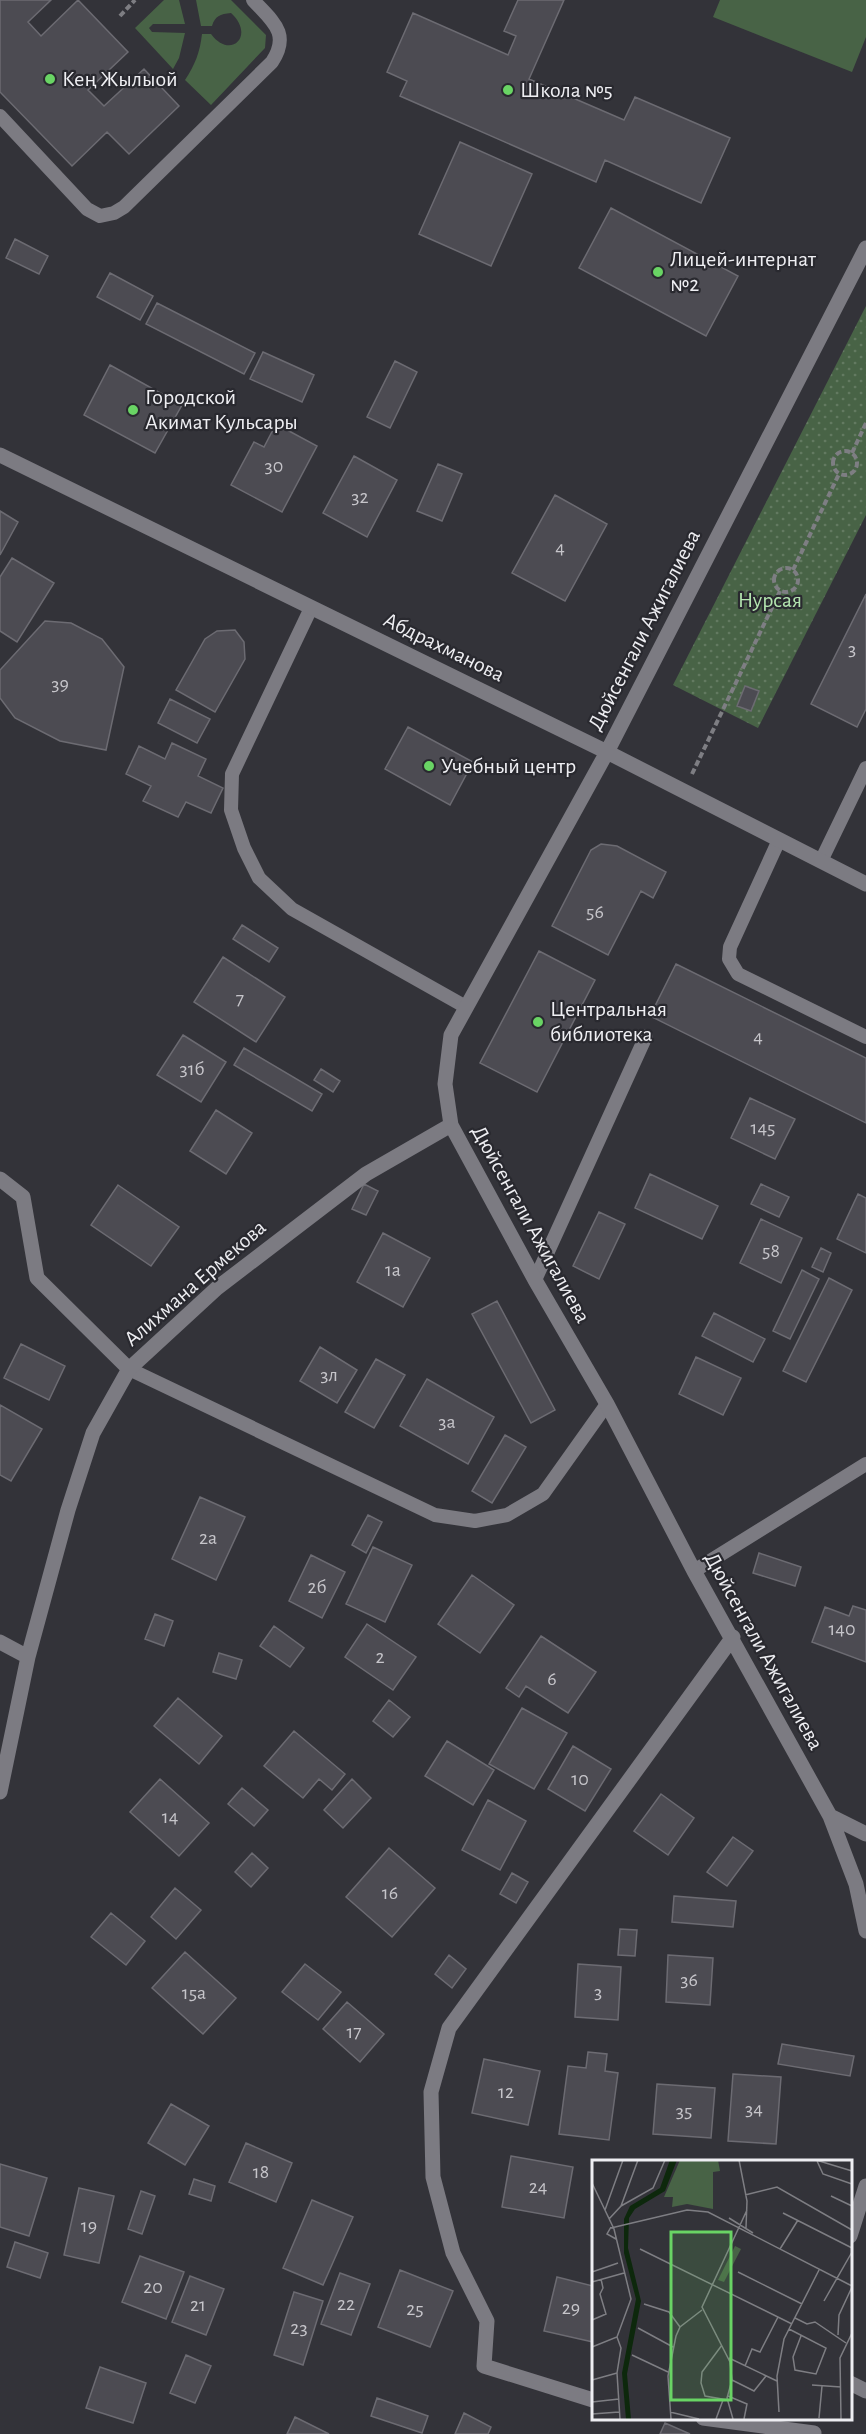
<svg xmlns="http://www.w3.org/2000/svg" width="866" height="2434" font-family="'Alegreya Sans',sans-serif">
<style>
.green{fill:#486346}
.park{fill:url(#park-dots)}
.building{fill:#4c4b52;stroke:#6c6b72;stroke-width:1.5}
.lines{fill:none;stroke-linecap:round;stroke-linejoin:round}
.path{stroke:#7e7e83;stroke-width:4;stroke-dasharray:6 3;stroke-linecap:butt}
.lane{stroke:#7c7b82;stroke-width:14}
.street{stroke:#7c7b82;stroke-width:15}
.poi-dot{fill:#69d464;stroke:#29292f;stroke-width:2}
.labels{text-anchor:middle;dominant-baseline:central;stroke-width:4.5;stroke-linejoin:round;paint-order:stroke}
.number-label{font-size:20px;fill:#c6c5ca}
.poi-label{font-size:22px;fill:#eeeef2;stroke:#29292f;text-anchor:start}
.park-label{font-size:22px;fill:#b4e6b0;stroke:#29292f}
.street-label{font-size:22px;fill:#eeeef2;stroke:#29292f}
.inset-road{fill:none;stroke:#7e7e83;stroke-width:1.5}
.view{fill:#69d464;fill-opacity:0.15;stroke:#69d464;stroke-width:3}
.inset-edge{fill:none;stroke:#eeeef2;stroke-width:3}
</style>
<defs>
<pattern id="park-dots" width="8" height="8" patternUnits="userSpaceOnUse" patternTransform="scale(1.5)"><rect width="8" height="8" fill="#486346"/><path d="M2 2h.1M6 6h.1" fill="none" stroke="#637a61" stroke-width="1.8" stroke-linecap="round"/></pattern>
</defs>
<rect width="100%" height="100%" fill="#333339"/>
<!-- green -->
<path class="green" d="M164 0H179L185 24H153L149 28 152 32 185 33 179 58 173 69 135 28Z
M196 0H231L266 35 265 48 211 105 185 80C195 65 200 52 202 34H211C230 60 256 36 231 13 220 14 215 16 212 26H201Z
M720 0H866V37L852 72 713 17Z"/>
<!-- park -->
<path class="park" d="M866 306V515L758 728 673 685Z"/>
<!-- building -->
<path class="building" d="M0 0H51L28 22 41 36 78 0 128 52 88 90 104 106 144 69 179 106 129 154 107 132 72 166 0 92Z
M518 0H564L529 79 624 120 635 97 730 138 701 203 605 160 596 182 400 96 407 81 387 72 413 13 508 55 516 36 504 31Z
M460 142 532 174 491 266 419 234Z
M611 208 738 276 706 336 579 268Z
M15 239 48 256 39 274 6 258Z
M110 273 153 296 140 320 97 297Z
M157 303 255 353 244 374 146 324Z
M263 352 314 375 302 402 250 379Z
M395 361 417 372 390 428 367 417Z
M110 365 182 405 155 453 84 415Z
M276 424 317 446 282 512 231 485 254 442 264 447Z
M354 456 397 480 367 537 323 513Z
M438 464 462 474 442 521 417 511Z
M555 495 607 524 565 601 512 573Z
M0 511 18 522 0 555Z
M12 558 54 583 17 642 0 631V577Z
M866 594V709L857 727 811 704Z
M45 621 71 623 102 639 124 667 106 750 60 741 15 718 0 698V670Z
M235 630 244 642 245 659 215 712 176 690 205 639 217 631Z
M745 686 759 691 751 711 737 706Z
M170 699 210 719 197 743 158 723Z
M408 727 473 762 450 805 385 769Z
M172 743 206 759 198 776 223 788 211 813 186 802 178 817 143 801 151 786 126 774 139 746 165 759Z
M601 844 617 846 666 872 653 898 641 891 608 955 552 926 591 850Z
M242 925 278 948 269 962 233 939Z
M539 951 595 980 537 1092 480 1063Z
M223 957 285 997 256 1042 194 1002Z
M676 964 866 1058V1123L650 1016Z
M183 1035 226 1062 201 1102 157 1075Z
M244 1048 322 1094 312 1111 234 1065Z
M321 1069 340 1081 333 1092 314 1080Z
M750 1098 795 1119 775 1159 731 1138Z
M216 1110 252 1133 226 1174 190 1151Z
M650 1174 718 1206 702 1239 635 1208Z
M364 1184 378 1191 366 1215 352 1209Z
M761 1184 789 1197 779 1217 751 1204Z
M118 1185 179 1227 151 1266 91 1225Z
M858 1194 866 1198V1253L837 1239Z
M599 1212 625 1224 599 1279 573 1266Z
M761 1219 802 1238 781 1283 740 1263Z
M383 1233 430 1258 403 1307 357 1282Z
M821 1248 831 1253 823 1272 812 1267Z
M802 1270 819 1279 790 1339 773 1331Z
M829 1278 852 1290 806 1382 783 1371Z
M497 1301 555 1410 531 1423 472 1314Z
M714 1313 765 1339 753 1362 702 1336Z
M21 1344 65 1366 49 1400 4 1378Z
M320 1347 357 1370 337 1403 300 1381Z
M696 1357 741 1378 723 1415 679 1394Z
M376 1359 405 1375 374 1428 345 1412Z
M427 1379 494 1417 468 1464 400 1426Z
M0 1405 42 1429 11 1481 0 1475Z
M505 1435 526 1447 492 1503 472 1491Z
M200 1497 245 1517 216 1580 172 1559Z
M368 1515 382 1522 366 1553 352 1545Z
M373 1547 412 1565 385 1622 346 1604Z
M759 1553 801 1567 795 1586 753 1573Z
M311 1555 345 1572 322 1618 289 1601Z
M472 1575 514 1605 480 1653 438 1624Z
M853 1606 866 1610V1662L812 1642 825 1607 849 1616Z
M155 1614 173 1621 164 1646 145 1639Z
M367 1624 416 1657 393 1690 345 1657Z
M274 1626 304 1648 290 1667 260 1646Z
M541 1636 596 1672 568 1713 526 1686 519 1697 506 1688Z
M219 1653 242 1660 236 1679 213 1672Z
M178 1698 222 1736 199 1764 154 1726Z
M389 1700 410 1717 393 1737 373 1721Z
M522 1708 567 1733 534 1789 489 1764Z
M294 1731 345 1774 332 1790 319 1779 303 1798 264 1766Z
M447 1741 494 1770 473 1805 425 1776Z
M573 1746 611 1769 585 1811 548 1789Z
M160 1779 209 1823 179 1856 130 1812Z
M352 1779 371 1798 343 1828 324 1810Z
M242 1788 268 1810 254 1826 228 1804Z
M661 1794 694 1818 668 1855 634 1831Z
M488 1800 526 1821 500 1870 462 1850Z
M733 1837 753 1851 727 1886 707 1872Z
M389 1848 435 1888 392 1937 346 1897Z
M252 1853 268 1868 251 1887 235 1872Z
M512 1873 528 1882 516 1903 500 1894Z
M175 1888 201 1910 176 1939 151 1917Z
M674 1896 736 1901 733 1927 672 1922Z
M111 1913 145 1941 126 1965 91 1937Z
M620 1929 637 1930 635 1956 618 1955Z
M185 1952 236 1998 203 2034 152 1988Z
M449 1955 466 1969 452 1988 435 1974Z
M668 1955 713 1958 710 2005 666 2002Z
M305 1964 341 1992 318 2020 282 1992Z
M578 1964 621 1967 618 2020 575 2017Z
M347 2002 384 2034 360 2062 323 2029Z
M782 2044 854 2056 850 2076 778 2064Z
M588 2052 607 2054 605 2071 618 2073 609 2140 559 2134 568 2066 586 2068Z
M484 2059 540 2071 528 2125 472 2113Z
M733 2074 781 2077 776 2144 728 2141Z
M657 2084 715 2088 711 2138 653 2134Z
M171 2104 209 2126 185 2165 148 2143Z
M246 2143 292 2163 276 2202 229 2182Z
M511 2156 573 2167 564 2218 502 2207Z
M0 2164 47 2178 29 2236 0 2227Z
M194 2179 215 2186 211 2201 189 2194Z
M79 2188 114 2196 99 2263 64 2255Z
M141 2191 155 2196 142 2234 128 2229Z
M312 2200 353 2217 323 2285 283 2268Z
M15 2242 48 2253 40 2278 7 2267Z
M140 2256 184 2272 166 2319 122 2302Z
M400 2270 453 2291 430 2347 378 2327Z
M340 2273 370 2284 351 2335 321 2324Z
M190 2276 224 2289 206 2335 172 2322Z
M557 2277 593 2286V2342L544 2331Z
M294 2292 323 2301 303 2365 274 2355Z
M186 2355 211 2366 195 2403 170 2393Z
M100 2367 146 2383 133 2423 86 2408Z
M377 2398 428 2416 422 2433 371 2416Z
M464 2413 491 2427 488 2434H455Z
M295 2417 329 2434H287Z
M665 2423 690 2434H660Z"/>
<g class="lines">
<!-- path -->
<path class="path" d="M120 16 135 0
M833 463a12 12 0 1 1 24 0a12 12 0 1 1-24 0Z
M852 453 866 423
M774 580a12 12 0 1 1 24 0a12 12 0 1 1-24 0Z
M793 570 839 474
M692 774 780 591"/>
<!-- lane -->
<path class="lane" d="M0 116 87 209 100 216 114 213 124 207 272 62C291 33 272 21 253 0
M311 608 232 774 231 810 244 848 259 878 292 909 466 1007
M779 840 730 947 729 959 738 974 866 1037
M821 861 866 768
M535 1280 646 1036
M129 1369 435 1515 475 1521 507 1515 543 1494 607 1404
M694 1571 866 1464"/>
<!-- street -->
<path class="street" d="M866 248 607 752 451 1035 445 1084 451 1125 535 1280 607 1404 694 1571 830 1816 856 1884 866 1931
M0 455 607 752 866 884
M0 1179 23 1197 37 1278 129 1369
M0 1642 28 1657
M0 1792 28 1657 68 1510 93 1433 129 1369 217 1288 366 1174 451 1125
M830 1816 866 1834
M850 2236 866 2186
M850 2383 866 2391
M593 2400 484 2366 487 2321 453 2253 433 2177 431 2092 449 2028 733 1637
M703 2418 814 2433"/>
</g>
<!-- markers -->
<g class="poi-dot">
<circle cx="50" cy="79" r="6"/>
<circle cx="508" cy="90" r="6"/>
<circle cx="658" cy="272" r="6"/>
<circle cx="133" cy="410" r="6"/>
<circle cx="429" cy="766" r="6"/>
<circle cx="538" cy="1022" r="6"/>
</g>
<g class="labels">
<!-- number labels -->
<g class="number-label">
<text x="274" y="466">30</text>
<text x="360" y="497">32</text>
<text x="560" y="548">4</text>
<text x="852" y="649">3</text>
<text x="60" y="684">39</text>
<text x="595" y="912">56</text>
<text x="240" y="999">7</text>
<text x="758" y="1037">4</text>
<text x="192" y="1069">31б</text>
<text x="763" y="1128">145</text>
<text x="771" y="1251">58</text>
<text x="393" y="1270">1а</text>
<text x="329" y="1375">3л</text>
<text x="447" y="1422">3а</text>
<text x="208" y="1538">2а</text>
<text x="317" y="1587">2б</text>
<text x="842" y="1629">140</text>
<text x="380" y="1657">2</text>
<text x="552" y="1679">6</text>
<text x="580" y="1779">10</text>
<text x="170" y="1817">14</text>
<text x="390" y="1893">16</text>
<text x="689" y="1980">36</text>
<text x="598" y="1992">3</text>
<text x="194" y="1993">15а</text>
<text x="354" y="2032">17</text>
<text x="506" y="2092">12</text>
<text x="754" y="2109">34</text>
<text x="684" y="2111">35</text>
<text x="261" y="2172">18</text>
<text x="538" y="2187">24</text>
<text x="89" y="2226">19</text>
<text x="153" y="2287">20</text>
<text x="346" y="2304">22</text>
<text x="198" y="2305">21</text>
<text x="571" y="2308">29</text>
<text x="415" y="2309">25</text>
<text x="299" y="2328">23</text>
</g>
<!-- poi labels -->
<g class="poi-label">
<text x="62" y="79">Кең Жылыой</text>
<text x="520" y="90">Школа №5</text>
<text x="670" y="259">Лицей-интернат<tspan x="670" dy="25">№2</tspan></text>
<text x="145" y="397">Городской<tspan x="145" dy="25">Акимат Кульсары</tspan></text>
<text x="441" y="766">Учебный центр</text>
<text x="550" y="1009">Центральная<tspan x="550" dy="25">библиотека</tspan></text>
</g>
<!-- park labels -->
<g class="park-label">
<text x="770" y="600">Нурсая</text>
</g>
<!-- street labels -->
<g class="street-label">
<text transform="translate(644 630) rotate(-63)">Дюйсенгали Ажигалиева</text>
<text transform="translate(444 647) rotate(26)">Абдрахманова</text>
<text transform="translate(531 1224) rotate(61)">Дюйсенгали Ажигалиева</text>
<text transform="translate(195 1283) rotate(-41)">Алихмана Ермекова</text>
<text transform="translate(764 1651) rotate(61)">Дюйсенгали Ажигалиева</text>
</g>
</g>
<!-- overview -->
<g transform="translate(592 2160)">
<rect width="260" height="260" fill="#333339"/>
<path d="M88 0H126L128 11 121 12V49L95 44 80 47 81 37H72Z" fill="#486346"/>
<path d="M143 86 149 89 132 122 126 120Z" fill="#486346"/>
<path d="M78 0H85L73 31 43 49 37 58 36 88 49 141 35 214 39 259H34L30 213 44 139 32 93V59L38 46 68 28Z" fill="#0d280c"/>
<path class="inset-road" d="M147 0 155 41 154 68M224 0 260 11M225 1 231 14 260 24M0 23 22 69 39 139 25 177 0 187M153 35 185 27 260 70M239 36 260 46M29 46 61 28 73 0M13 50 31 0M191 53 260 88M137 58 161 73M17 59 29 46 46 0M40 63 95 50 116 52 260 126M19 67 15 74 24 79M19 68 40 63M48 89 200 164M188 89 206 60M0 112 26 103M146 112 210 144M0 122 32 113M232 141 260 92M52 144 77 152 88 167M203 158 215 164 223 162 254 183M0 160 14 154 8 134 11 128 9 119M46 168 81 187M197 169 234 188 224 214 203 210 201 197 209 176M246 175 247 155 260 127M25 177 29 188 25 213 28 259M130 185 110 212 109 223 113 236 136 240M40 195 76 212M137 198 185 221M153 206 160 189 168 192 186 157M0 220 25 213M140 220 162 231 174 216M220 225 249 227M136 236 155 244 152 259M0 242 27 239M78 252 107 259M187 252 185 216 192 179 227 110M0 254 27 252M227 258 230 226M79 259 76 216 84 176 88 167 110 150M124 259 131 240M141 259 135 238 140 220 138 202 110 147 155 50M249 259 248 198 260 173"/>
<path class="view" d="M79 72H139V240H79Z"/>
<rect width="260" height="260" class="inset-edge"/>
</g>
</svg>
